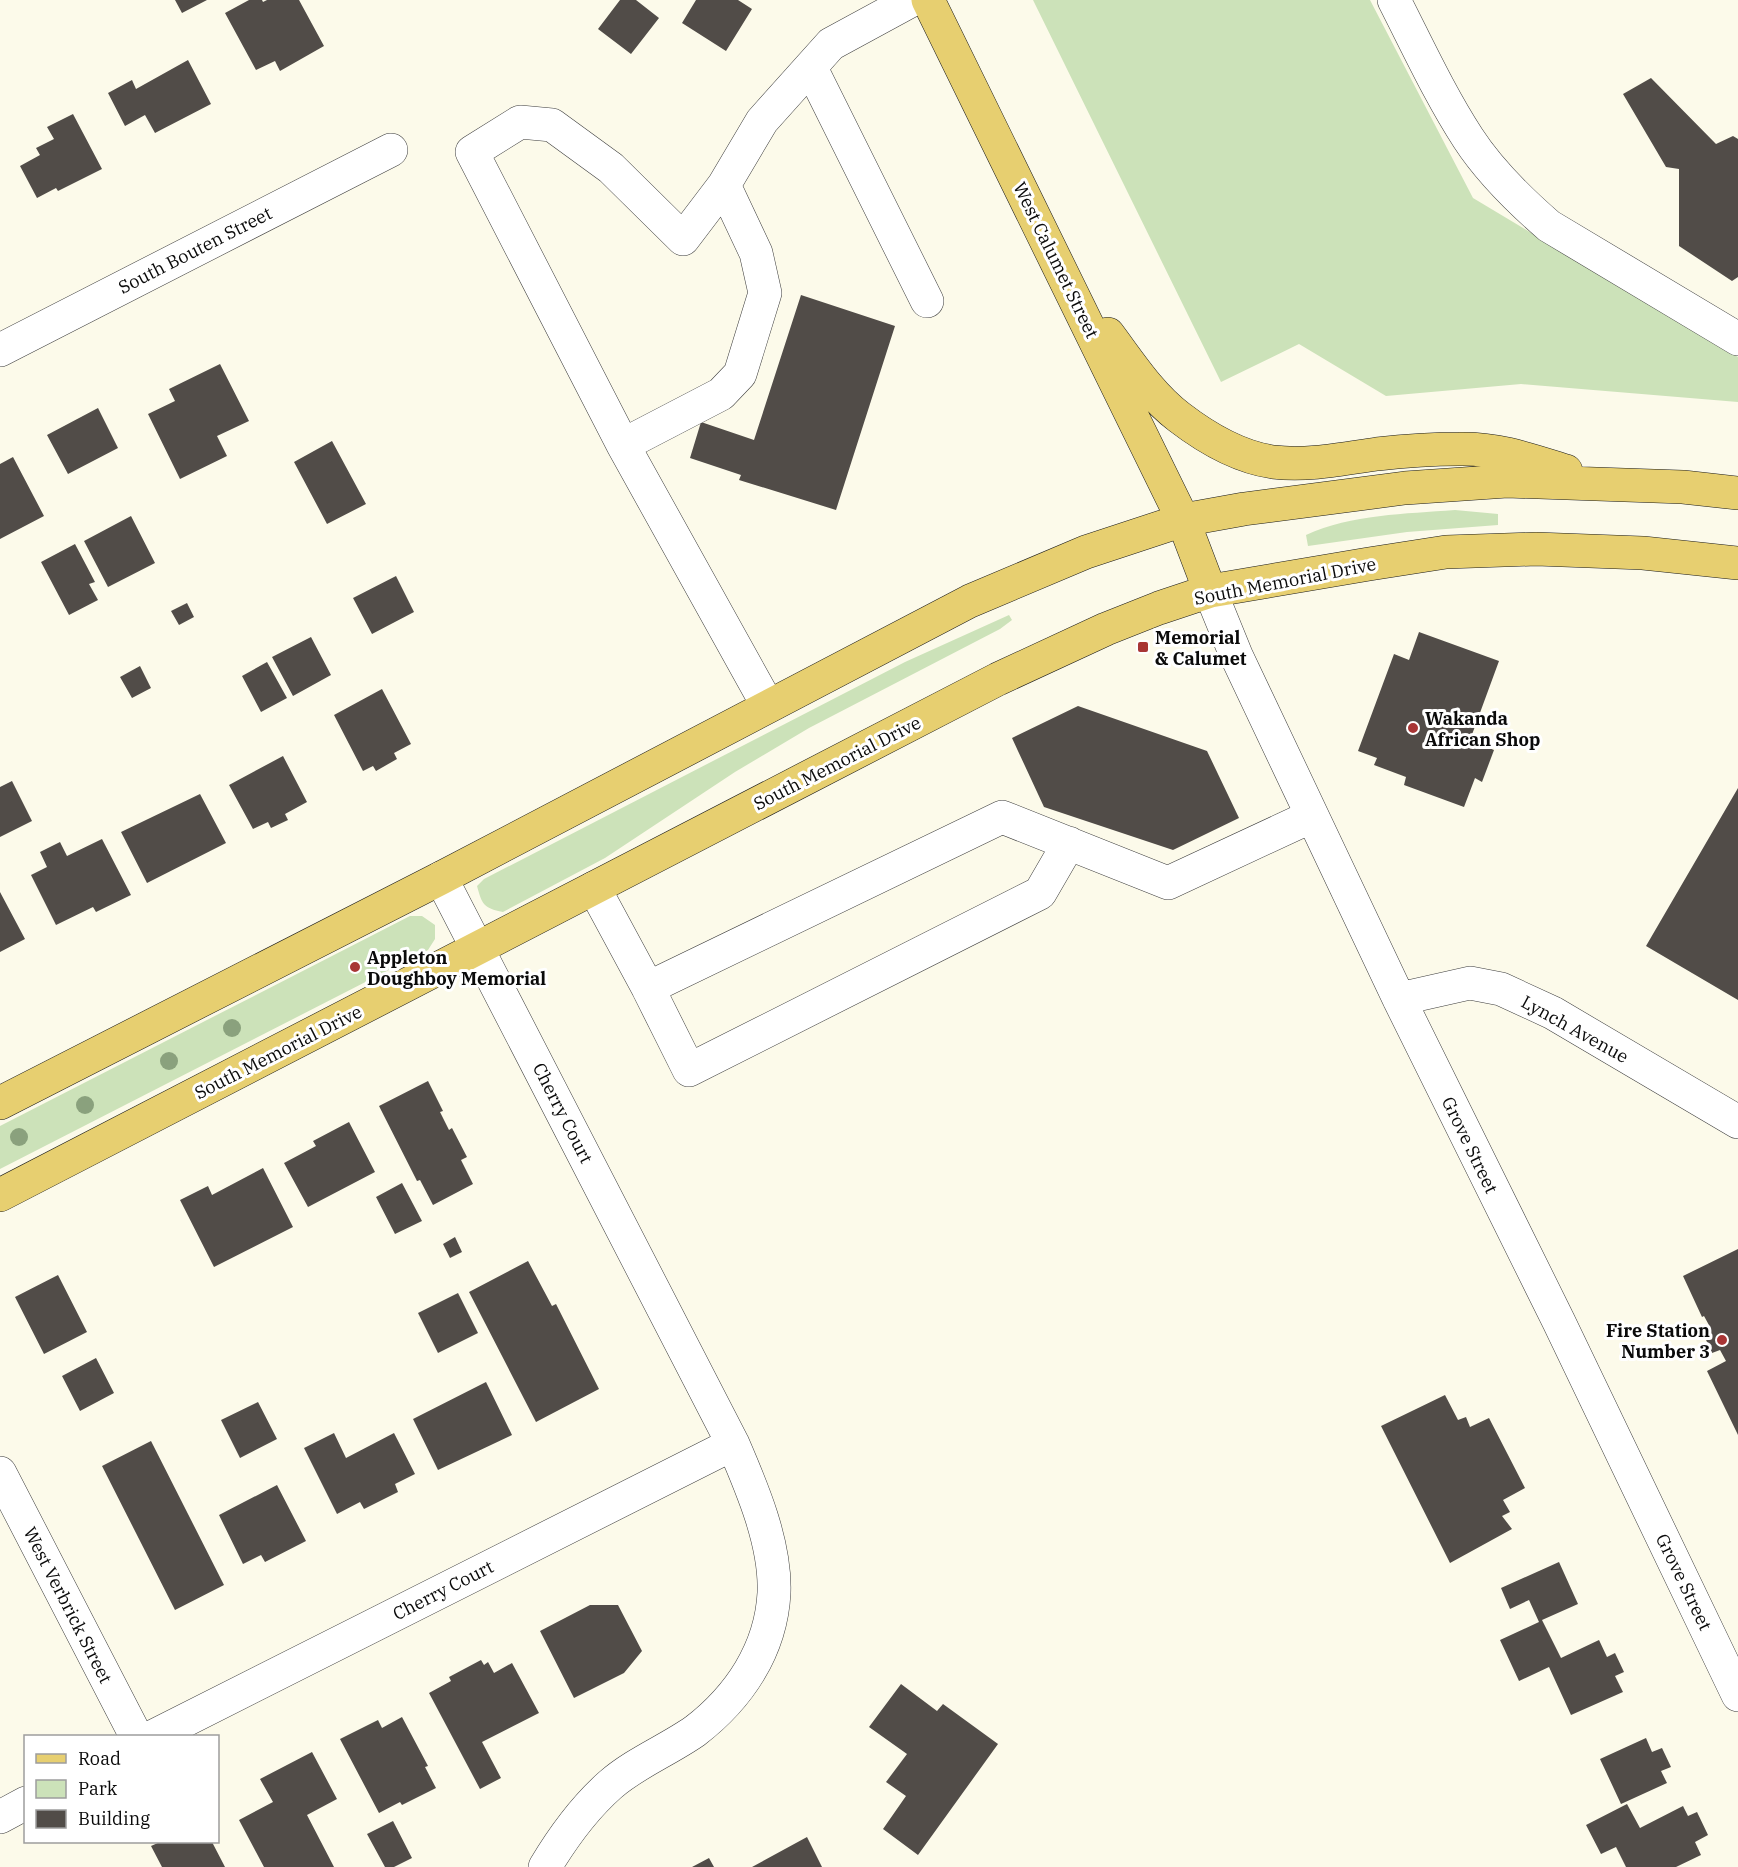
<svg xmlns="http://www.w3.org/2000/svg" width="1738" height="1867" font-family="'IBM Plex Serif',serif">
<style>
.green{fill:#cce2b9}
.building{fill:#514c48}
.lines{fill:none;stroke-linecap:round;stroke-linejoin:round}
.minor-casing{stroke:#3d3d3d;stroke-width:34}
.major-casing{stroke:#1b1b1b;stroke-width:34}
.minor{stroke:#fff;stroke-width:33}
.major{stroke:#e7cf70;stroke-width:33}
.tree{fill:#8aa17d}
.poi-dot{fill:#a83535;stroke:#fff;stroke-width:2}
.labels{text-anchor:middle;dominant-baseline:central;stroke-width:6;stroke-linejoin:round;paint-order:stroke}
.street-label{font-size:18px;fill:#0a0a0a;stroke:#fff}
.poi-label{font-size:18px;font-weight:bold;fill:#0a0a0a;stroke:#fff;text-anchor:start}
</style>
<rect width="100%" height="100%" fill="#fcfaea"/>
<!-- green -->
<path class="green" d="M1033 0H1370L1473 198 1738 357V402L1521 384 1386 396 1299 344 1221 382Z
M1455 510 1498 514V525L1407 532 1308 546 1306 535C1352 514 1405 514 1455 510Z
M1009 615 1012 620 1000 629 809 728 735 772 605 858 503 912C483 908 482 904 477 886L484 879 905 662Z
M410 916H422L435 925V939L428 950 0 1169V1126Z"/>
<!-- building -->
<path class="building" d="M175 0H207L182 13Z
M249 0H262L263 2 267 0H299L324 46 280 71 275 61 256 70 225 13Z
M620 0H636L659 18 631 54 598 29Z
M696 0H738L752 9 726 51 682 23Z
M188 60 211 104 155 133 145 115 125 126 108 93 132 80 136 89Z
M1651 78 1716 144 1733 136 1738 139V277L1732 281 1679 246V169L1666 167 1623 94Z
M73 114 102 169 58 191 56 188 37 198 20 166 40 155 36 148 54 139 47 127Z
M801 295 895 326 836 510 739 480 741 475 690 458 701 422 754 440Z
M220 364 249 421 217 436 227 456 180 479 148 414 175 401 169 389Z
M98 408 118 448 68 474 47 435Z
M332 441 366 504 327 524 294 462Z
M13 457 44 516 0 539V464Z
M131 516 155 563 108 587 84 541Z
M75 544 95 582 89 584 98 600 69 615 41 562Z
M396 576 414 612 372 634 353 598Z
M187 603 194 617 179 625 171 611Z
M1419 632 1499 661 1470 740 1494 750 1482 782 1475 778 1464 807 1404 785 1406 777 1374 765 1377 758 1358 751 1394 654 1409 660Z
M311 637 331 675 293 696 272 657Z
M267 662 287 698 261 712 242 676Z
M140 666 151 688 132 698 120 677Z
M382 689 411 744 394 753 397 759 376 771 373 766 363 771 334 715Z
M1078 706 1207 751 1239 818 1173 850 1044 807 1012 738Z
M283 756 307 802 285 814 288 820 271 828 268 822 253 829 229 785Z
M12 781 32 821 0 837V787Z
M1738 788V1000L1646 946Z
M200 794 226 843 147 883 121 832Z
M102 839 131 895 96 912 93 907 56 925 31 875 47 867 40 852 60 842 67 856Z
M0 892 25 939 0 952Z
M428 1081 443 1111 440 1112 449 1130 452 1128 467 1157 461 1160 473 1184 433 1205 420 1180 417 1181 379 1106Z
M349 1122 375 1172 308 1207 284 1163 316 1146 313 1141Z
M263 1168 293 1227 214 1267 180 1200 208 1186 212 1195Z
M402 1183 422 1221 395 1234 376 1197Z
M455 1237 462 1252 450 1258 443 1244Z
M1738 1249V1435L1707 1371 1726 1361 1720 1350 1712 1353 1702 1331 1710 1327 1704 1316 1702 1317 1683 1276Z
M528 1261 552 1306 556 1304 599 1389 536 1422 469 1292Z
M58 1275 87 1332 44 1354 15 1297Z
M458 1293 478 1333 438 1353 418 1313Z
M96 1358 114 1393 80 1411 62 1376Z
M486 1382 512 1435 438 1470 413 1419Z
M1445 1395 1458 1420 1466 1417 1470 1427 1489 1418 1525 1488 1503 1500 1510 1512 1502 1516 1512 1529 1450 1563 1381 1426Z
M258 1402 277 1439 240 1458 221 1420Z
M334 1433 346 1458 394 1433 415 1474 395 1484 398 1492 364 1509 360 1502 337 1514 304 1448Z
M151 1441 224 1585 175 1610 102 1466Z
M277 1485 306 1541 265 1562 261 1555 243 1564 219 1515Z
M1559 1562 1578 1604 1542 1620 1561 1658 1599 1640 1607 1657 1615 1653 1624 1672 1615 1676 1623 1692 1571 1715 1549 1667 1519 1681 1500 1640 1539 1622 1529 1600 1510 1609 1501 1588Z
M590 1605H618L642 1651 624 1673 574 1698 540 1631Z
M481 1660 484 1665 488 1662 494 1673 512 1663 539 1713 482 1742 501 1778 480 1789 429 1693 451 1681 449 1677Z
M901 1684 937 1711 943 1704 998 1744 918 1855 883 1829 906 1796 886 1782 907 1754 869 1727Z
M402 1717 428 1766 425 1767 436 1788 402 1805 400 1802 379 1813 340 1739 378 1720 382 1728Z
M1646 1738 1652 1752 1662 1748 1671 1767 1661 1771 1667 1783 1621 1804 1600 1759Z
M312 1752 337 1799 307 1815 334 1867H264L239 1820 273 1802 260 1779Z
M1627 1804 1640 1828 1683 1806 1688 1816 1697 1812 1708 1835 1695 1842 1701 1855 1676 1867H1626L1616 1847 1601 1854 1586 1825Z
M393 1821 412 1858 394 1867H385L367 1834Z
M807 1837 822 1867H752Z
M160 1842H212L225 1867H162L151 1846Z
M709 1858 714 1867H692Z"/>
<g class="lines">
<defs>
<path id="minor" d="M1394 0C1418 47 1440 95 1468 138 1490 172 1519 200 1549 226L1738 339
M811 68 927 301
M0 350 391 150
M623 445 721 394 740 374 765 293 756 253 724 185
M1210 591 1236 655 1399 999 1559 1322 1738 1695
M768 706 623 445 472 152 520 122 552 125 611 168 683 239 724 185 762 121 831 44 912 0
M441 878 733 1444C752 1488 776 1544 774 1593 771 1650 739 1697 695 1731 668 1750 635 1763 610 1785 584 1808 563 1837 545 1867
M594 888 648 988 1002 817 1168 883 1312 816
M648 988 689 1070 1040 893 1069 843
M1399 999 1470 983 1501 989 1553 1013 1738 1122
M0 1473 136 1736
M154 1736 733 1444
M0 1817 26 1803"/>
<path id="major" d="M928 0 1183 520 1210 591
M1108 334C1129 362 1150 395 1179 417 1205 437 1239 457 1273 462 1308 466 1342 459 1377 454 1404 451 1433 449 1459 449 1497 448 1531 460 1566 471
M0 1103 441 878 970 601 1086 552 1183 520 1244 509 1405 488 1507 481 1683 487 1738 493
M0 1195 998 679 1106 629 1159 608 1210 591 1369 564 1446 552 1536 549 1643 553 1738 563"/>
</defs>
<!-- minor casing -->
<use href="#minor" class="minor-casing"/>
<!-- major casing -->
<use href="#major" class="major-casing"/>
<!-- minor -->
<use href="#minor" class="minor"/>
<!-- major -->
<use href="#major" class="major"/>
</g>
<!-- trees -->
<g class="tree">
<circle cx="232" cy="1028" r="9"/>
<circle cx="169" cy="1061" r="9"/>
<circle cx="85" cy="1105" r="9"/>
<circle cx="19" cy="1137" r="9"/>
</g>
<!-- markers -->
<g class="poi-dot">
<rect x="1137" y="641" width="12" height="12" rx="3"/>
<circle cx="1413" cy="728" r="6"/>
<circle cx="355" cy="967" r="6"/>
<circle cx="1722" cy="1340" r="6"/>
</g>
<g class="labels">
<!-- street labels -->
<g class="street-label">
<text transform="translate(195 250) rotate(-27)">South Bouten Street</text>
<text transform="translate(1056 260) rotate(64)">West Calumet Street</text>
<text transform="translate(1285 581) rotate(-11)">South Memorial Drive</text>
<text transform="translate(837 763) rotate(-27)">South Memorial Drive</text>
<text transform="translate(1575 1029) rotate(29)">Lynch Avenue</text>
<text transform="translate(278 1052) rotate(-27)">South Memorial Drive</text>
<text transform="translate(563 1113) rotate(63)">Cherry Court</text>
<text transform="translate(1470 1145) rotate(64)">Grove Street</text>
<text transform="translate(1684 1582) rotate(64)">Grove Street</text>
<text transform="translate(443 1590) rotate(-27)">Cherry Court</text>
<text transform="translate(68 1605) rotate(63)">West Verbrick Street</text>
</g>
<!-- poi labels -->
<g class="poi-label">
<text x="1155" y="637">Memorial<tspan x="1155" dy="21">&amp; Calumet</tspan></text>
<text x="1425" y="718">Wakanda<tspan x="1425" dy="21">African Shop</tspan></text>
<text x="367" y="957">Appleton<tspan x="367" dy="21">Doughboy Memorial</tspan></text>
<text x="1710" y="1330" text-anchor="end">Fire Station<tspan x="1710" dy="21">Number 3</tspan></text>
</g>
</g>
<!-- legend -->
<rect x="24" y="1735" width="195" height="108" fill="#ffffff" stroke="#9d9d9d" stroke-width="1.5"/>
<rect x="36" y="1754" width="30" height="9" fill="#e7cf70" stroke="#9d9d9d" stroke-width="1.5"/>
<text x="78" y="1765" font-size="18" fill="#0a0a0a">Road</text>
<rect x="36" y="1780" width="30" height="18" fill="#cce2b9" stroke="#9d9d9d" stroke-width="1.5"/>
<text x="78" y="1795" font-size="18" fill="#0a0a0a">Park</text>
<rect x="36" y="1810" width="30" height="18" fill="#514c48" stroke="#9d9d9d" stroke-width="1.5"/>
<text x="78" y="1825" font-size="18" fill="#0a0a0a">Building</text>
</svg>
